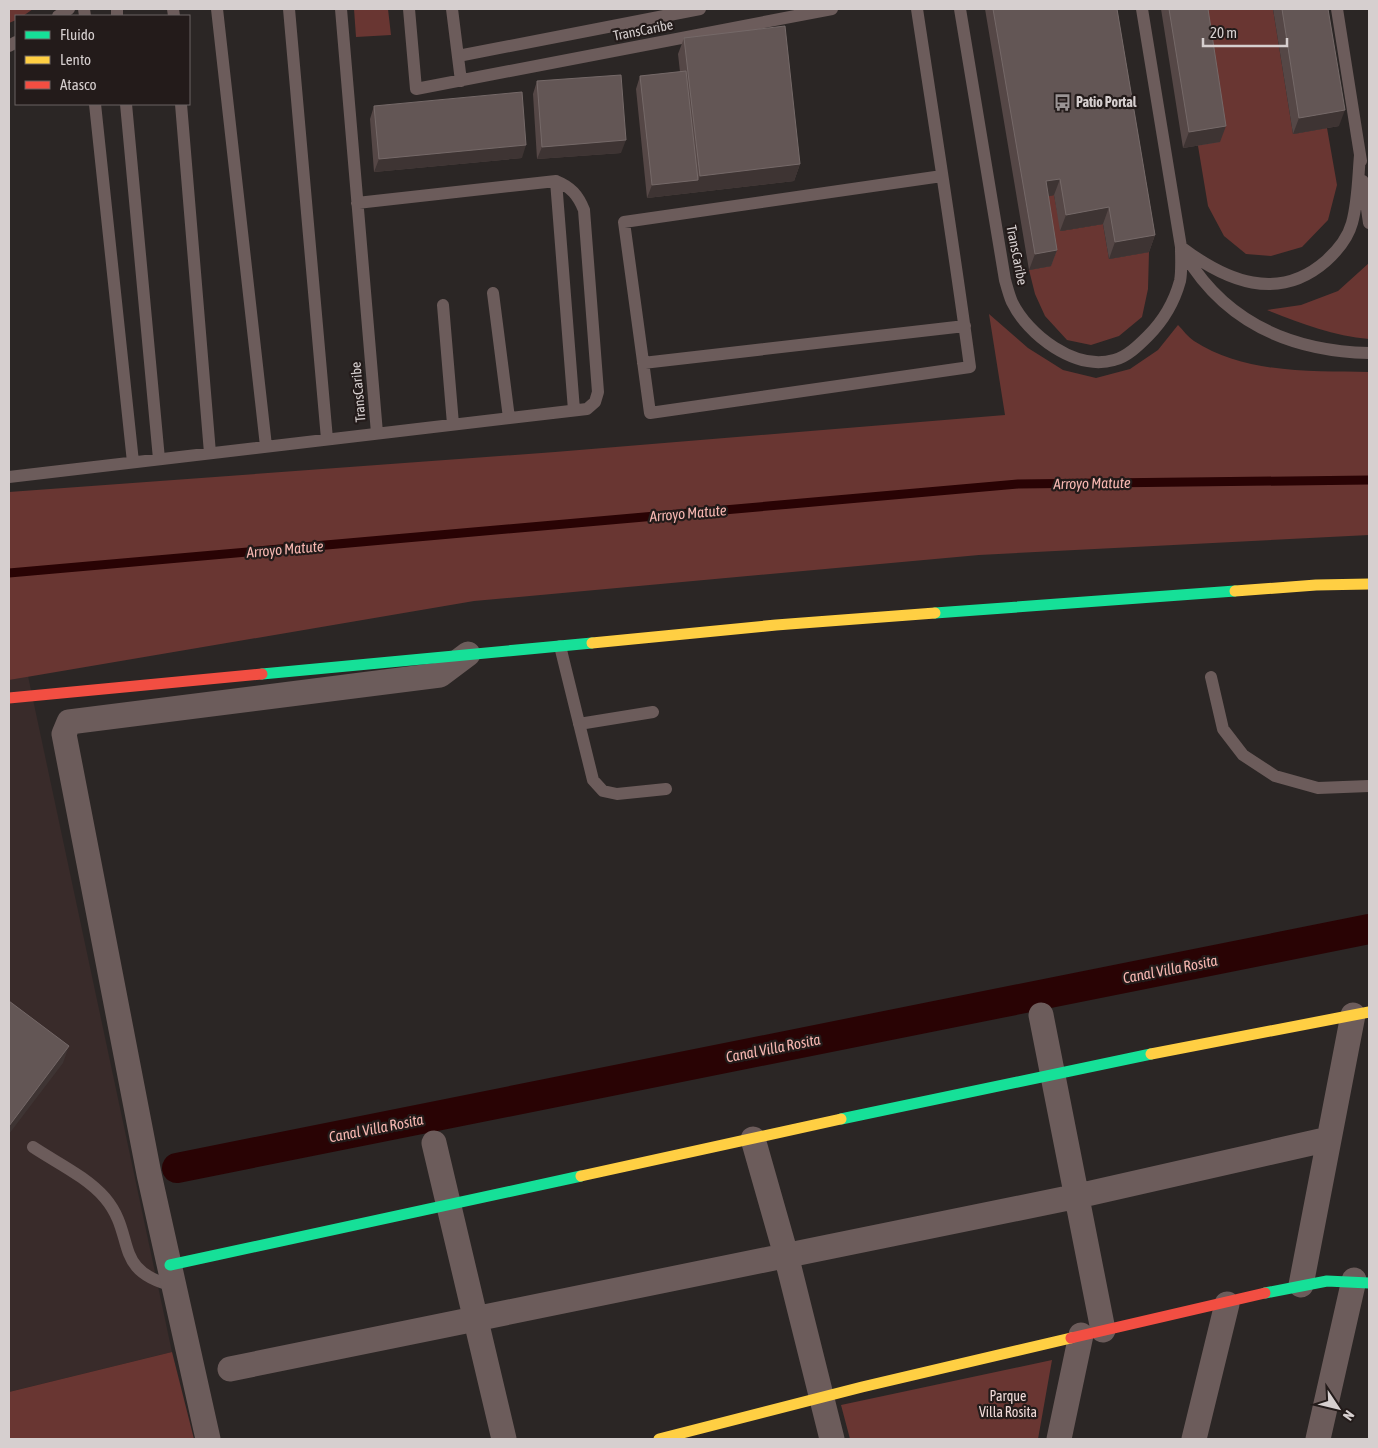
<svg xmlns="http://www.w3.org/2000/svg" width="1378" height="1448" font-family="'Asap Condensed',sans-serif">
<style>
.built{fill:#392b2a}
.green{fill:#693632}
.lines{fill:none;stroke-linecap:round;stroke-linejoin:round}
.stream{stroke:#290304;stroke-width:9}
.canal{stroke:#290304;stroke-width:30}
.lane{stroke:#6c5c5b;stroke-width:12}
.street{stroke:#6c5c5b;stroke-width:25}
.fast{stroke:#16e098;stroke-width:11}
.slow{stroke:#ffcf43;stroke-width:11}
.jam{stroke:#f24e42;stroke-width:11}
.wall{fill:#554746}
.shaded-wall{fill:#3e3433}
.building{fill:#635655;stroke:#756968}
.labels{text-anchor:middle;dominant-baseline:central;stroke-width:4.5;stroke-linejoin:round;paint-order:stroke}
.street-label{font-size:14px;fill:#d6cfcf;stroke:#231b1a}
.poi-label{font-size:14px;font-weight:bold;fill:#d6cfcf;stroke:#231b1a;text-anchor:start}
.park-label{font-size:14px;fill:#f0dad8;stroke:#231b1a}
.water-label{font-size:15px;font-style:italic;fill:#f7b7b1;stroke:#231b1a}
</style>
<rect width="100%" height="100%" fill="#2b2625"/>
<!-- built -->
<path class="built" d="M28 676 172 1352 9 1392V680Z"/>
<!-- green -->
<path class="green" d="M9 9H33L23 16H16V20L9 23Z
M354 9H388L391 35 356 37Z
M1199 9H1273L1293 134 1327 128 1337 185 1328 220 1302 247 1271 256 1246 254 1224 236 1208 206 1198 146Z
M1054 195 1061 231 1103 224 1109 259 1149 252 1148 289 1142 317 1119 336 1091 345 1067 340 1045 316 1035 294 1029 270 1051 266 1040 198Z
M1369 263V339C1333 336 1300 323 1267 310L1301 305 1338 291Z
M989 314 1028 348 1063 370 1096 378 1130 369 1158 350 1178 325C1183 330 1188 337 1194 341 1244 374 1312 371 1369 372V535L979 555 474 601 9 680V492L555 452 1005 415Z
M172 1352 194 1439H9V1392Z
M1052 1360 1038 1439H850L841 1405Z"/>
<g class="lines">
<!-- stream -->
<path class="stream" d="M9 573 1018 484 1369 480"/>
<!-- canal -->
<path class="canal" d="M177 1168 1369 929"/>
<!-- lane -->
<path class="lane" d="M84 9 85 16
M117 9V16
M173 9 174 16
M217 9 266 446
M289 9 327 439
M341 9 377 433
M409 9 416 89 832 9
M452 9 461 81
M917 9C935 128 954 247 970 367L650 413 624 222 942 176
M960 9 1005 280C1007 287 1009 295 1012 302 1028 335 1075 371 1114 360 1127 357 1139 345 1148 336 1164 320 1174 303 1180 281 1182 271 1181 258 1181 247L1142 9
M1337 9 1361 161
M58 16 69 9
M9 46 16 42
M458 56 700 9
M95 104 133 462
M126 104 159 459
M181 104 210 453
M556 181 574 410
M1363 181 1369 223
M1181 247C1226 281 1278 303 1326 261 1337 251 1348 238 1352 223 1358 201 1358 178 1360 155
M1184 253C1225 323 1290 351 1369 353
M493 293 509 418
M443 305 453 424
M643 363 965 326
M9 477 587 409 595 402 598 392 584 210C578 195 571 187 556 181L357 203
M560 646 593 780 603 791 617 794 666 789
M1211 677 1223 729 1243 755 1275 776 1318 788 1369 786
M579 724 653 712
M33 1147C57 1163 87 1177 105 1198 137 1236 111 1271 174 1286"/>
<!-- street -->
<path class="street" d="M1041 1015 1103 1330
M753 1139 786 1255 832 1439
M434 1143 504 1439
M1301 1285 1353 1015
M230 1369 1078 1196 1329 1139
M208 1439 149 1174 64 734 69 722 440 675 468 654
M1059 1439 1081 1335
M1194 1439 1227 1304
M1318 1439 1354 1280"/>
<!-- fast -->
<path class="fast" d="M935 613 1235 591
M262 674 592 643
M841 1119 1151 1054
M170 1265 581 1176
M1265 1293 1327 1281 1369 1283"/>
<!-- slow -->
<path class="slow" d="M1235 591 1316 585 1369 584
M592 643 776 625 935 613
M1151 1054 1369 1012
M581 1176 841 1119
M659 1439 862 1387 1071 1338"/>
<!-- jam -->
<path class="jam" d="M9 698 262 674
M1071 1338 1265 1293"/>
</g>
<!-- wall -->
<path class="wall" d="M985 9H1117L1155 235 1149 252 1109 259 1103 224 1060 231 1054 195 1048 196 1057 250 1051 266 1029 270Z
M1161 9H1208L1220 142 1183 148Z
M1273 9H1328L1339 126 1293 134Z
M684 38 800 164 794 181 647 198 636 89 640 76 680 72 678 54Z
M537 81 621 153 537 159 533 94Z
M374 106 522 158 374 172 370 119Z"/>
<!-- shaded-wall -->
<path class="shaded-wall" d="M1345 110 1339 126 1293 134 1299 118Z
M1226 126 1220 142 1183 148 1189 132Z
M626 140 621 153 537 159 542 147Z
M526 145 522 158 374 172 379 159Z
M800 164 794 181 647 198 652 185 698 180 700 176Z
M1060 179 1054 195 1040 198 1046 181Z
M1109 207 1103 224 1060 231 1066 215Z
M1155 235 1149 252 1109 259 1115 242Z
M1057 250 1051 266 1029 270 1035 254Z
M69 1046 63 1063 9 1134V1126Z"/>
<!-- building -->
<path class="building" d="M993 9H1117L1155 235 1115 242 1109 207 1066 215 1060 179 1046 181 1057 250 1035 254Z
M1169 9H1208L1226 126 1189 132Z
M1282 9H1328L1345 110 1299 118Z
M785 26 800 164 700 176 684 38Z
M686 71 698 180 652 185 640 76Z
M621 75 626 140 542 147 537 81Z
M522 92 526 145 379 159 374 106Z
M9 1001 69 1046 9 1126Z"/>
<!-- icons -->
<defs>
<symbol id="bus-bare" viewBox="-9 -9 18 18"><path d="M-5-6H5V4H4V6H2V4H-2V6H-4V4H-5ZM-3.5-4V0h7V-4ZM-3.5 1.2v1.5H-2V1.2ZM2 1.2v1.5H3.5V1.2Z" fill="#9a9494" stroke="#231b1a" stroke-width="2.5" paint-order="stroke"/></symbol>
</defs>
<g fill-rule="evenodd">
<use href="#bus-bare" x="1050" y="90" width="25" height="25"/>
</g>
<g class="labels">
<!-- street labels -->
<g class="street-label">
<text transform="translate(643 30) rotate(-11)">TransCaribe</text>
<text transform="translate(1017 255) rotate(79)">TransCaribe</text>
<text transform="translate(358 392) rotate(-95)">TransCaribe</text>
</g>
<!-- poi labels -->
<g class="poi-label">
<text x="1076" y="102">Patio Portal</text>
</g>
<!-- park labels -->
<g class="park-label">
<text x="1008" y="1396">Parque<tspan x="1008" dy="16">Villa Rosita</tspan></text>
</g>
<!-- water labels -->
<g class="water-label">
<text transform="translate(1092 483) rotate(-1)">Arroyo Matute</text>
<text transform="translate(688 513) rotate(-5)">Arroyo Matute</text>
<text transform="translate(285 549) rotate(-5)">Arroyo Matute</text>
<text transform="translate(1170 969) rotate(-11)">Canal Villa Rosita</text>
<text transform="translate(773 1048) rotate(-11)">Canal Villa Rosita</text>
<text transform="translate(376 1128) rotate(-11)">Canal Villa Rosita</text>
</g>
</g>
<!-- border -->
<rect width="1378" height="1448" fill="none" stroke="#d6cfcf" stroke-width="20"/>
<!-- legend -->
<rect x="15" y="15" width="175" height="90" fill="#231b1a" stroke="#6b6362"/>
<rect x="25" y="31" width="25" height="8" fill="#16e098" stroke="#6b6362"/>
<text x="60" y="40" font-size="15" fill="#d6cfcf">Fluido</text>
<rect x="25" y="56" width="25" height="8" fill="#ffcf43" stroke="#6b6362"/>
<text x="60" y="65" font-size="15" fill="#d6cfcf">Lento</text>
<rect x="25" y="81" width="25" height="8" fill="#f24e42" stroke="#6b6362"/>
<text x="60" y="90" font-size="15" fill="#d6cfcf">Atasco</text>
<!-- north arrow -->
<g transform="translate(1338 1408) rotate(125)" stroke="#231b1a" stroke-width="4" paint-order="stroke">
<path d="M0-4L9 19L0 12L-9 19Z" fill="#d6cfcf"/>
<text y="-8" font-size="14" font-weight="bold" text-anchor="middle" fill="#d6cfcf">N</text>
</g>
<!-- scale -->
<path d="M1203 38v8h84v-8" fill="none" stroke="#d6cfcf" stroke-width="2.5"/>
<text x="1210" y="38" font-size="15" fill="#d6cfcf" stroke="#231b1a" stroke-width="4" paint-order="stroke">20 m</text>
</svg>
